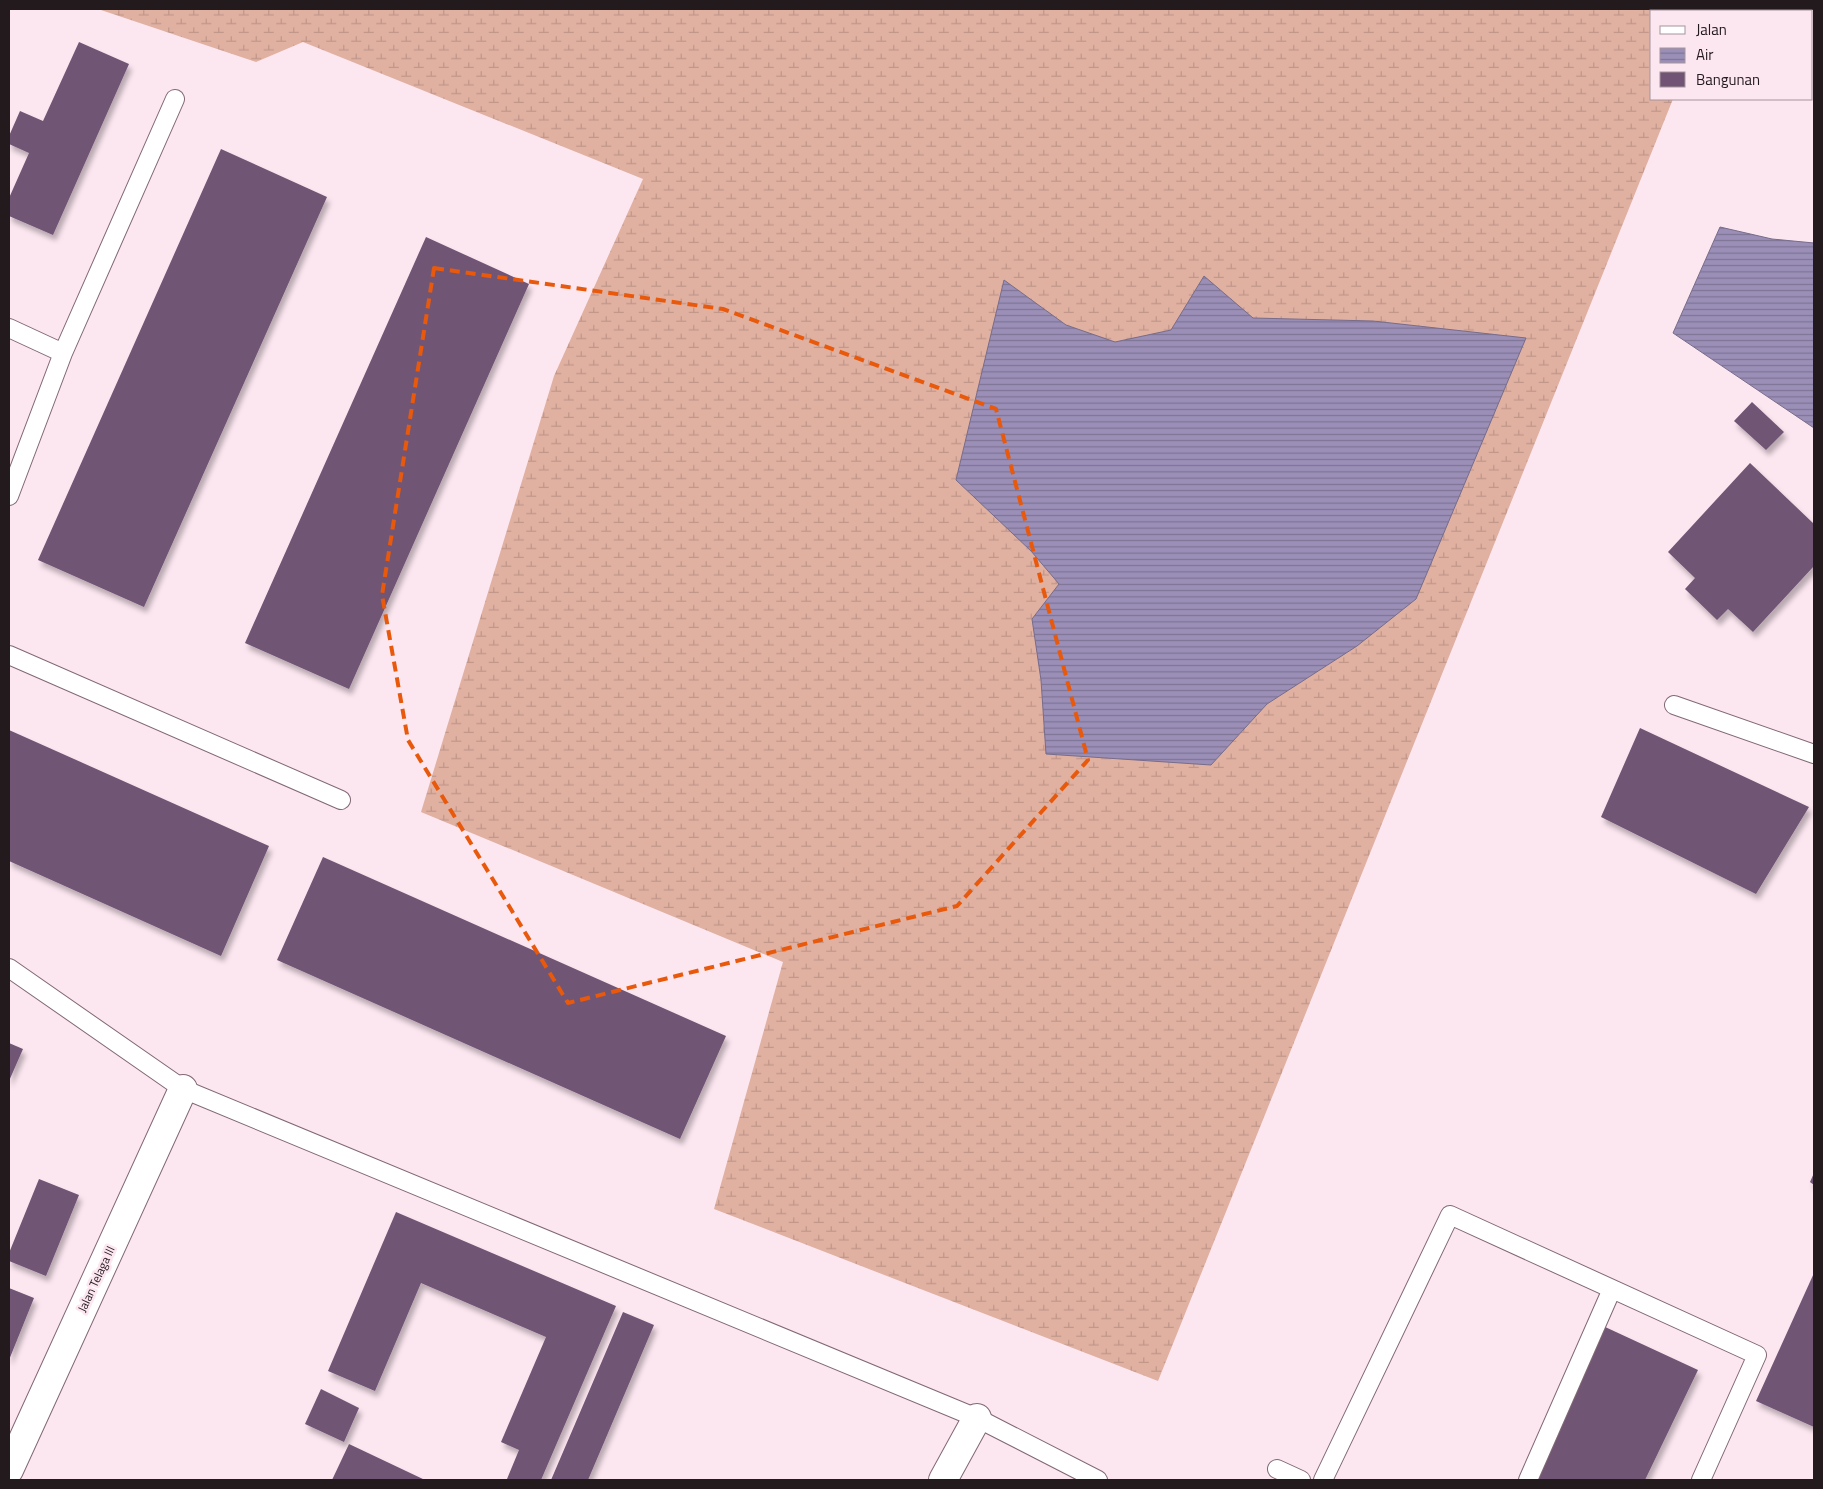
<svg xmlns="http://www.w3.org/2000/svg" width="1823" height="1489" font-family="'Titillium Web',sans-serif">
<style>
.wetland{fill:url(#wetland-marsh)}
.water{fill:url(#water-rules);stroke:#776c8a}
.building{fill:#715475;filter:url(#shadow)}
.lines{fill:none;stroke-linecap:round;stroke-linejoin:round}
.lane-casing{stroke:#806874;stroke-width:20}
.street-casing{stroke:#806874;stroke-width:30}
.lane{stroke:#fff;stroke-width:18}
.street{stroke:#fff;stroke-width:28}
.marked{fill:none;stroke:#e8590c;stroke-width:4;stroke-dasharray:10 6;stroke-linejoin:round}
.labels{text-anchor:middle;dominant-baseline:central;stroke-width:5;stroke-linejoin:round;paint-order:stroke}
.street-label{font-size:12px;fill:#231a1e;stroke:#fce6f0}
</style>
<defs>
<pattern id="wetland-marsh" width="20" height="14" patternUnits="userSpaceOnUse" patternTransform="scale(1.25)"><rect width="20" height="14" fill="#e0b0a1"/><path d="M1 5h8M5 5V1M11 12h8M15 12V8" fill="none" stroke="#c0978a"/></pattern>
<pattern id="water-rules" width="6" height="5" patternUnits="userSpaceOnUse" patternTransform="scale(1.25)"><rect width="6" height="5" fill="#9b8fb8"/><path d="M0 2.5h6" fill="none" stroke="#7e7495"/></pattern>
<filter id="shadow"><feDropShadow dx="3" dy="5.5" stdDeviation="2.5" flood-color="#0004"/></filter>
</defs>
<rect width="100%" height="100%" fill="#fce6f0"/>
<!-- wetland -->
<path class="wetland" d="M98 9H1709L1708 11H1652V99H1673L1158 1381 714 1209 783 962 421 812 554 376 643 179 303 42 256 62Z"/>
<!-- water -->
<path class="water" d="M1720 227 1772 239 1814 243V428L1673 333Z
M1204 276 1253 318 1373 321 1526 338 1416 599 1357 646 1267 704 1211 765 1046 754 1041 680 1032 619 1059 584 1031 551 956 480 1004 280 1066 325 1115 342 1171 330Z"/>
<!-- building -->
<path class="building" d="M79 42 129 64 53 235 9 216V198L29 153 9 144V136L20 111 43 121Z
M221 149 327 197 144 607 38 560Z
M426 237 529 284 349 689 245 643Z
M1752 402 1784 432 1766 450 1734 421Z
M1750 463 1814 524V566L1753 632 1728 609 1717 620 1685 589 1695 578 1668 552Z
M1640 728 1809 807 1756 894 1601 817Z
M9 730 269 846 221 956 9 861Z
M323 857 726 1036 680 1139 277 960Z
M9 1043 23 1049 9 1081Z
M1814 1173V1185L1810 1182Z
M39 1179 79 1195 46 1276 9 1261V1253Z
M396 1212 616 1306 541 1480 507 1479 519 1450 501 1442 546 1337 421 1283 375 1391 328 1371Z
M1814 1273V1427L1756 1401Z
M9 1288 34 1298 9 1360Z
M623 1312 654 1325 588 1480H551Z
M1603 1326 1698 1370 1645 1480H1530Z
M321 1389 359 1408 344 1442 305 1424Z
M349 1444 425 1480H332Z"/>
<g class="lines">
<defs>
<path id="lane" d="M9 328 63 353
M9 496 63 353 175 99
M9 655 341 800
M1674 705 1814 754
M9 968 183 1089 977 1418 1098 1480
M1277 1469 1301 1480
M1323 1480 1450 1215 1757 1355 1701 1480
M1528 1480 1612 1289"/>
<path id="street" d="M9 1470 183 1089
M943 1480 977 1418"/>
</defs>
<!-- lane casing -->
<use href="#lane" class="lane-casing"/>
<!-- street casing -->
<use href="#street" class="street-casing"/>
<!-- lane -->
<use href="#lane" class="lane"/>
<!-- street -->
<use href="#street" class="street"/>
</g>
<!-- marked area -->
<path class="marked" d="M434 268 723 309 996 409 1088 760 957 906 568 1003 408 740 382 595Z"/>
<g class="labels">
<!-- street labels -->
<g class="street-label">
<text transform="translate(96 1279) rotate(-65)">Jalan Telaga III</text>
</g>
</g>
<!-- border -->
<rect width="1823" height="1489" fill="none" stroke="#231a1e" stroke-width="20"/>
<!-- legend -->
<rect x="1650" y="10" width="162" height="90" fill="#fce6f0" stroke="#a5949c"/>
<rect x="1660" y="26" width="25" height="8" fill="#ffffff" stroke="#a5949c"/>
<text x="1696" y="35" font-size="15" fill="#231a1e">Jalan</text>
<rect x="1660" y="48" width="25" height="15" fill="url(#water-rules)" stroke="#a5949c"/>
<text x="1696" y="60" font-size="15" fill="#231a1e">Air</text>
<rect x="1660" y="72" width="25" height="15" fill="#715475" stroke="#a5949c"/>
<text x="1696" y="85" font-size="15" fill="#231a1e">Bangunan</text>
</svg>
